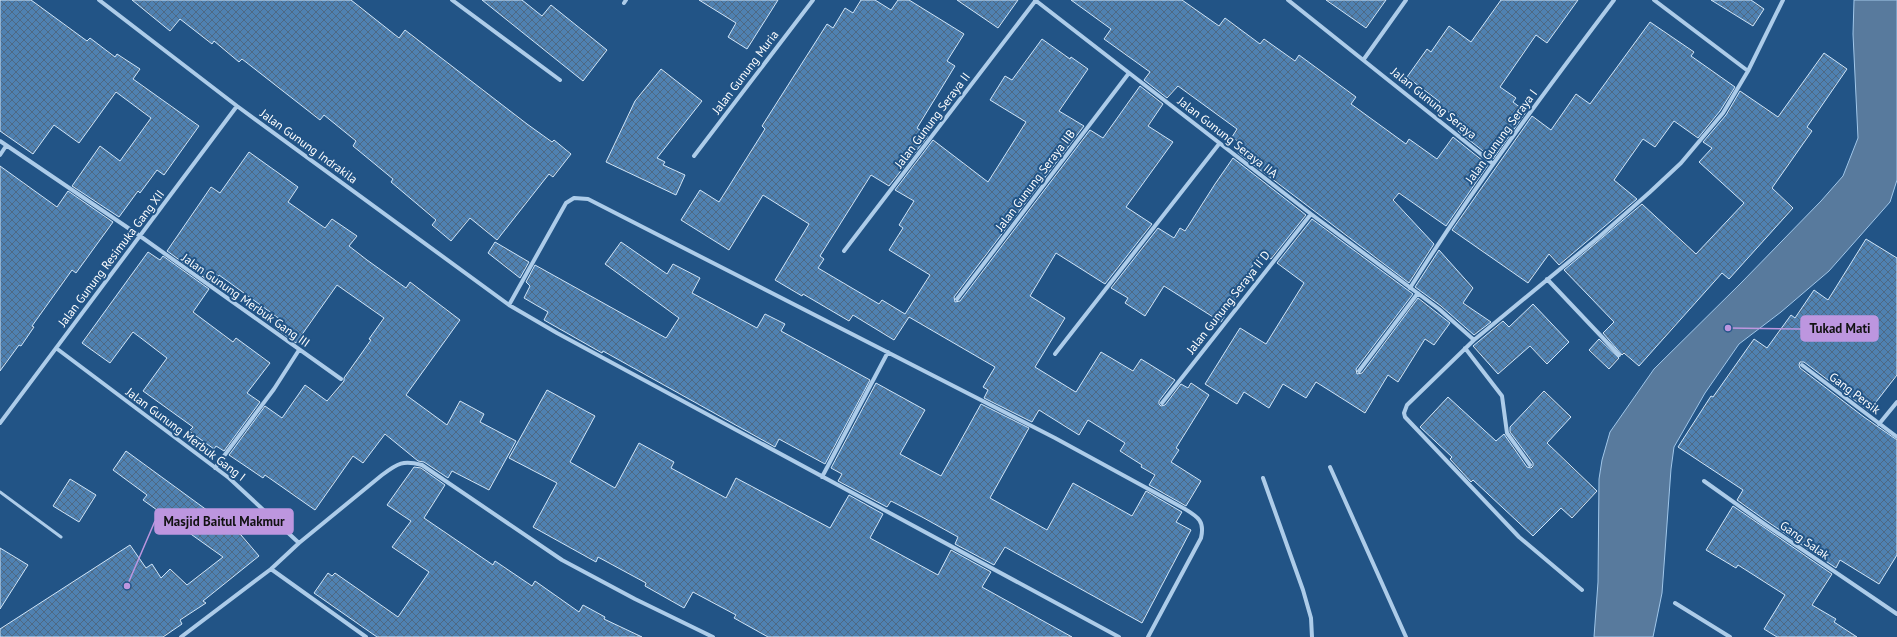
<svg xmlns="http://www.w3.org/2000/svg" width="1897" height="637" font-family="'PT Sans',sans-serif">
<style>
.water{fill:#587a9d;stroke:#a1c7ea}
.building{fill:url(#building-cross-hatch);stroke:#d1e5f7}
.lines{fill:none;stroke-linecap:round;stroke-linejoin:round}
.lane{stroke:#adcce9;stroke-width:3}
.street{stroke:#adcce9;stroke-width:4}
.labels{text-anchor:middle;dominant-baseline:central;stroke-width:4;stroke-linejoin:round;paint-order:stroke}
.street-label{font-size:12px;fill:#fff;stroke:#225486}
.leader{fill:none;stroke:#bd96df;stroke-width:1.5}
.callout-dot{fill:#bd96df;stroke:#225486;stroke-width:1.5}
.callout{fill:#bd96df;stroke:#bd96df;stroke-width:1.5}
.callout-label{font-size:13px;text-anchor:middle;font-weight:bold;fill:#111}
</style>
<defs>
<pattern id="building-cross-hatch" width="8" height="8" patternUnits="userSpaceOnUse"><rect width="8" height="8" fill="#4f81b1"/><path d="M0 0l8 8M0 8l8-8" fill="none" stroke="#4e6984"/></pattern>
</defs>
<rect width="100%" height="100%" fill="#225486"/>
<!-- water -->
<path class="water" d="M1854 0H1897V180L1890 202 1829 271 1781 312 1739 344 1705 393 1674 447 1671 469 1662 593 1653 637H1594L1598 582 1599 479 1602 460 1610 432 1654 369 1741 283 1821 201 1843 176 1858 138 1853 34Z"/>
<!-- building -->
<path class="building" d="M0 0H31L87 41 90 38 115 57 117 54 140 69 133 79 199 126 164 175 157 170 140 193 138 191 119 217 72 186 100 146 120 161 151 118 116 92 79 143 54 125 33 154 0 131Z
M132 0H351L399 38 405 30 527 124 552 142 554 140 571 154 553 177 549 174 497 240 470 218 451 241 432 225 436 220 391 182 393 179 353 146 356 141 324 115 320 120 242 59 239 62 214 41 212 44 180 19 170 31Z
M482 0H522L542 16 551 5 607 50 583 81Z
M699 0H778L747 49 728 37 736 23Z
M861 0H875L891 10 898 0H909L964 34 947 61 955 66 917 128 928 136 889 186 871 175 820 256 824 259 818 268 879 304 882 300 905 314 930 275 889 250 903 228 899 225 914 201 895 190 933 140 988 182 1026 122 990 100 1005 76 1012 80 1042 39 1070 59 1071 57 1088 69 1059 111 1084 126 954 297 955 302 960 301 1090 130 1103 138 1140 86 1163 104 1148 126 1173 142 1126 207 1152 224 1105 284 1056 253 1030 296 1065 318 1035 367 1074 391 1076 392 1101 352 1133 371 1141 359 1175 380 1159 401V404L1161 406 1165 405 1181 384 1188 388 1191 383 1209 395 1176 448 1179 450 1171 462 1201 481 1186 506 1149 485 1155 475 1141 467 1142 465 1120 451 1125 443 1088 420 1079 435 1039 410 1032 422 984 398 988 390 983 387 995 367 909 317 894 340 853 315 849 321 803 294 802 296 775 280 809 224 763 195 729 250 681 220 700 190 719 202 765 129 762 126 827 24 833 28 845 8 853 13Z
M957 0H1018L998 28Z
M1071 0H1182L1219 26 1225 18 1260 44 1264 39 1295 61 1299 55 1356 97 1351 104 1406 144 1409 139 1437 159 1453 137 1488 165 1446 226 1399 193 1393 200 1434 244 1409 283 1238 153 1243 145 1232 137 1237 129 1178 86 1167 98 1144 80 1150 72 1104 39 1111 29Z
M1326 0H1386L1366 28Z
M1501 0H1578L1547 43 1536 35 1500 87 1516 98 1513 102 1526 112 1493 159 1458 131 1463 123 1438 104 1440 102 1407 77 1427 49 1431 52 1449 26 1471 42Z
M1711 0H1751L1764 9 1753 26Z
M1650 22 1694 52 1691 56 1735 87 1720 111 1698 138 1674 121 1655 147 1643 139 1614 180 1637 199 1559 265 1549 254 1528 283 1452 230 1532 116 1551 130 1576 94 1590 104Z
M1824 53 1847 69 1807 127 1812 131 1772 188 1793 208 1729 279 1722 273 1639 366 1624 353 1622 355 1603 333 1614 322 1564 270 1642 204 1696 254 1744 203 1699 162 1712 148 1703 142 1726 115 1740 91 1778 117Z
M661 69 702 101 657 158 665 162 663 165 685 175 676 195 606 162 635 101Z
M249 152 298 187 288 202 325 228 332 219 357 236 349 246 367 260 406 288 410 282 460 320 406 395 447 425 460 401 484 414 480 422 516 441 489 490 452 471 448 478 424 462 418 461 385 434 363 463 353 456 315 510 265 475 263 478 229 455 265 406 282 418 305 385 327 401 344 381V378L371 340 369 339 384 318 337 285 296 343 276 328 281 320 219 275 213 284 167 251 211 187 220 193Z
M1233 158 1306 215 1271 259 1262 253 1236 288 1240 291 1221 322 1164 286 1145 316 1125 303 1128 298 1111 288 1158 228 1174 238 1180 228 1185 231 1215 184Z
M0 166 57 207 68 191 113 222 76 273 72 270 32 326 34 327 21 346 19 345 0 371Z
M1312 219 1413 294 1356 369 1357 374 1362 373 1418 298 1450 323 1434 345 1425 339 1398 382 1388 375 1365 413 1316 382 1306 398 1283 384 1269 408 1244 392 1237 404 1205 384 1240 328 1266 344 1304 283 1277 263Z
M1866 239 1897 258V375L1869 411 1804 362H1800L1799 365 1800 368 1864 417 1897 440V555L1879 584 1840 560 1836 568 1765 520 1737 500 1743 490 1678 447 1711 396 1713 397 1754 339 1767 348 1791 315 1795 318 1814 290 1828 300Z
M495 242 529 262 520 278 488 253Z
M621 242 667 274 673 264 700 278 692 293 757 328 765 314 785 324 781 331 870 380 825 464 779 439 775 447 603 351 602 353 544 320 548 312 524 298 530 286 526 282 535 265 666 338 679 318 605 264Z
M1439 250 1473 288 1463 303 1491 322 1474 335 1441 306 1415 287Z
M148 252 160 260 163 256 209 289 193 312 233 342 236 338 270 363 247 393 260 402 224 451 216 446 214 449 189 431 193 427 143 391 167 358 133 332 110 363 82 343Z
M1533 304 1569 342 1547 364 1530 346 1498 374 1473 346 1503 321 1509 327Z
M1599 339 1619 358 1609 369 1589 350Z
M876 383 925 410 900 454 941 476 981 404 1029 428 990 498 1047 530 1073 483 1132 516 1146 491 1182 512 1176 522 1191 530 1142 623 1005 547 994 565 955 544 958 537 922 517 891 501 887 507 838 481 842 474 831 468Z
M547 390 595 416 570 462 615 488 639 443 674 462 671 468 726 498 736 478 830 528 849 495 883 514 870 538 938 575 951 550 991 572 982 587 1072 637H768L734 618 736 615 693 592 684 608 645 586 646 583 598 557 596 562 533 527 557 483 509 458Z
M1544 391 1571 417 1547 443 1597 491 1572 518 1561 508 1533 536 1473 480 1471 482 1450 459 1452 457 1420 427 1448 397 1496 441 1504 434 1527 467 1531 468 1533 466V463L1510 432V427Z
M126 451 241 535 259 556 203 601 206 603 180 620 182 624 163 637H0V629L130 545 146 568 152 564 161 578 170 569 187 585 223 557 143 500 147 495 113 470Z
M414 467 421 468 445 485 424 518 493 565 495 561 532 586 535 581 579 612 583 605 605 617 604 619 642 637H377L314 593 328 573 332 576 335 573 398 617 429 572 392 547 411 521 387 505Z
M70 479 96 495 79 522 53 506Z
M1733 506 1832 574 1812 605 1836 619 1834 622 1857 637H1777L1764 629 1785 595 1738 565 1736 568 1706 550Z
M0 548 28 565 0 609Z"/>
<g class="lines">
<!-- lane -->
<path class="lane" d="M0 492 61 537"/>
<!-- street -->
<path class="street" d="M99 0 237 106 509 305 557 333 1119 637
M452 0 560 80
M1035 0 1311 214 1439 309 1474 340
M1288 0 1492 163
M1654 0 1748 71
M624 3 626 0
M1364 59 1406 0
M0 141 140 236 341 379
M0 155 6 146
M694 156 813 0
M844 251 1036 0
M1547 279 1619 355
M1410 288C1473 188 1543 94 1614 0
M957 299 1129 73
M509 305 566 203 574 198 588 199 1055 438 1185 509C1198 517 1205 521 1201 538L1148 637
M56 348 229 478 299 543
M1465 348 1502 396 1507 433 1530 465
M1055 354 1219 144
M1802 365 1897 437
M1359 371 1418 293
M1162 403 1311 214
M0 423 237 106
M1879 424 1897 402
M1330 467 1406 637
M215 468 274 389 299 350
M822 477 888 352
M1263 478 1303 590 1311 618 1312 637
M1704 481 1763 523 1897 614
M271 569 366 637
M1582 590 1519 537 1405 417 1404 413 1407 405 1474 340 1599 237 1650 192 1681 163 1723 113 1748 71 1783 0
M1675 603 1730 637
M181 637 271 569 299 543 382 475C398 463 403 460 422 465L562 560 635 599 713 637"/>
</g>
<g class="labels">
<!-- street labels -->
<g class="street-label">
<text transform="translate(745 72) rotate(-53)">Jalan Gunung Muria</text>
<text transform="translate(1434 103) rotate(39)">Jalan Gunung Seraya</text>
<text transform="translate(932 120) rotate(-53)">Jalan Gunung Seraya II</text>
<text transform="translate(1501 136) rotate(-54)">Jalan Gunung Seraya I</text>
<text transform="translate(1228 137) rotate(38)">Jalan Gunung Seraya IIA</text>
<text transform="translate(309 146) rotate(36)">Jalan Gunung Indrakila</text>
<text transform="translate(1035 180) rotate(-53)">Jalan Gunung Seraya IIB</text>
<text transform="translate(111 258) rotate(-53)">Jalan Gunung Resimuka Gang XII</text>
<text transform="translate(246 300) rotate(35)">Jalan Gunung Merbuk Gang III</text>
<text transform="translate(1228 302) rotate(-52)">Jalan Gunung Seraya II D</text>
<text transform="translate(1855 393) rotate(37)">Gang Persik</text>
<text transform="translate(186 434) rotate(37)">Jalan Gunung Merbuk Gang I</text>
<text transform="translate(1805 540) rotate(35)">Gang Salak</text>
</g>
</g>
<!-- callouts -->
<path class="leader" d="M1728 328L1801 329M127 586L155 521"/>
<g class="callout-dot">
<circle cx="1728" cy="328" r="4"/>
<circle cx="127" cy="586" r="4"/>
</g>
<g class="callout">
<rect x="1801" y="316" width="77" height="25" rx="4"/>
<rect x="155" y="509" width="138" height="25" rx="4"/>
</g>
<g class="callout-label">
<text x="1840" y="333">Tukad Mati</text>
<text x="224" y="526">Masjid Baitul Makmur</text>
</g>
</svg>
